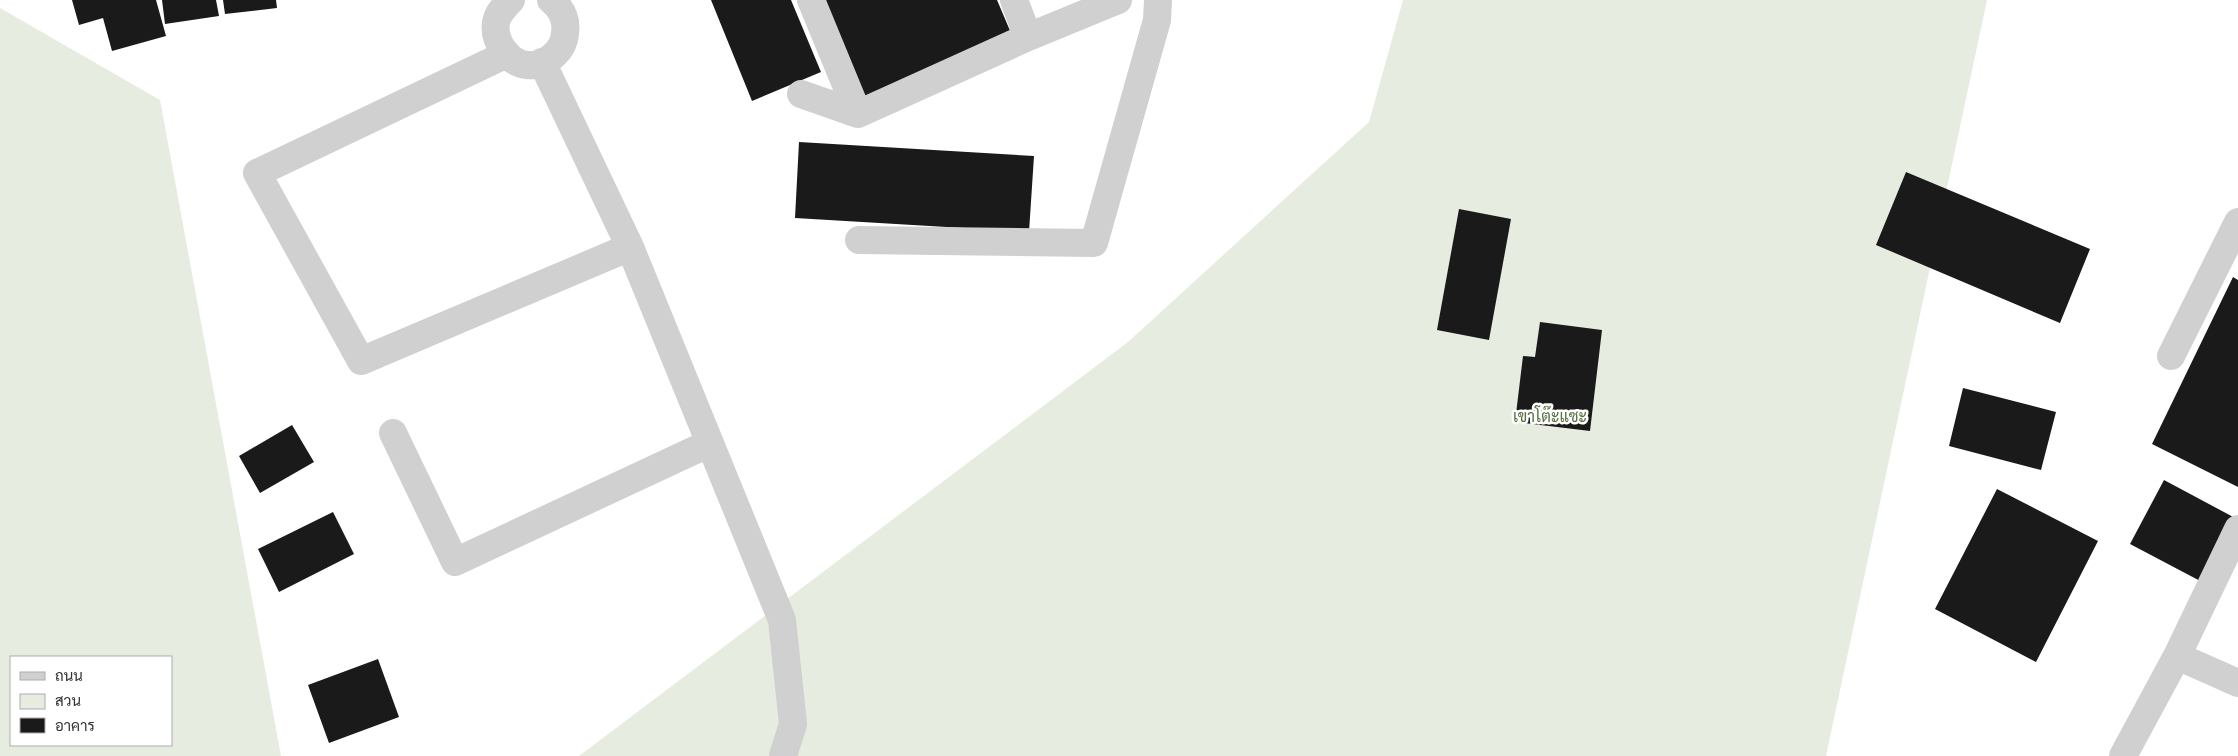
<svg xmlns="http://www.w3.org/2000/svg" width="2238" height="756" font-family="'Archivo Narrow',Sarabun,sans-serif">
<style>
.green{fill:#e6ecdf;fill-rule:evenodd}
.building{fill:#1a1a1a}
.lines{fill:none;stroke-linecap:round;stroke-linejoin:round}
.minor{stroke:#d0d0d0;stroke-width:28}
.labels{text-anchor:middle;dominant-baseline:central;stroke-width:5;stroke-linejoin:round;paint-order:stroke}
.park-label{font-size:16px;fill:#56703f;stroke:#fff}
</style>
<rect width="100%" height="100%" fill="#fff"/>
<!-- green -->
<path class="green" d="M1403 0H1987L1826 756H579L1128 342 1369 122Z
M0 8 160 100 281 756H0ZM171 657V745H11V657Z"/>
<!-- building -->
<path class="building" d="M72 0H156L166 36 112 51 103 18 79 25Z
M162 0H216L219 16 165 24Z
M223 0H276L277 8 225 14Z
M711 0H791L821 72 752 101Z
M825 0H997L1011 33 865 96Z
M799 142 1034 156 1029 232 795 218Z
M1906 172 2090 249 2060 323 1876 245Z
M1459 209 1511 219 1489 340 1437 330Z
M2233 277 2238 280V487L2152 444Z
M1540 322 1602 330 1590 431 1515 422 1523 356 1535 357Z
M1963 388 2056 412 2041 470 1949 446Z
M292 425 314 462 260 493 239 456Z
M2164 480 2237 519 2204 583 2130 544Z
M1997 489 2098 541 2036 662 1935 609Z
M333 512 354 554 279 592 258 549Z
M378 659 399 717 329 743 308 685Z"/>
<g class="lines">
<!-- minor -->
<path class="minor" d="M511 0C504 7 498 13 496 22 493 41 508 63 527 65 545 67 564 51 565 33 567 20 562 9 551 0
M811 0 858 114
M1014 0 1028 37
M507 54 257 173 361 361 630 247
M542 62 630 247 782 620 793 724 783 756
M801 94 858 114 1028 37 1118 0
M859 240 1094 243 1157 20 1158 0
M2171 356 2238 222
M393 433 455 562 710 443
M2177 656 2238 683
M2123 756 2177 656 2238 529"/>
</g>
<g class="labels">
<!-- park labels -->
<g class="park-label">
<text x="1550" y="416">เขาโต๊ะแซะ</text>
</g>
</g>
<!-- legend -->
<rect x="10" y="656" width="162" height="90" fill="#ffffff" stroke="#adadad"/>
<rect x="20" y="672" width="25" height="8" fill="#d0d0d0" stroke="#adadad"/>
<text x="55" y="681" font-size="15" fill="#333333">ถนน</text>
<rect x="20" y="694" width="25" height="15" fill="#e6ecdf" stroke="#adadad"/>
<text x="55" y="706" font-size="15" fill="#333333">สวน</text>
<rect x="20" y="718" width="25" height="15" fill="#1a1a1a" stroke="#adadad"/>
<text x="55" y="731" font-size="15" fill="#333333">อาคาร</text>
</svg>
